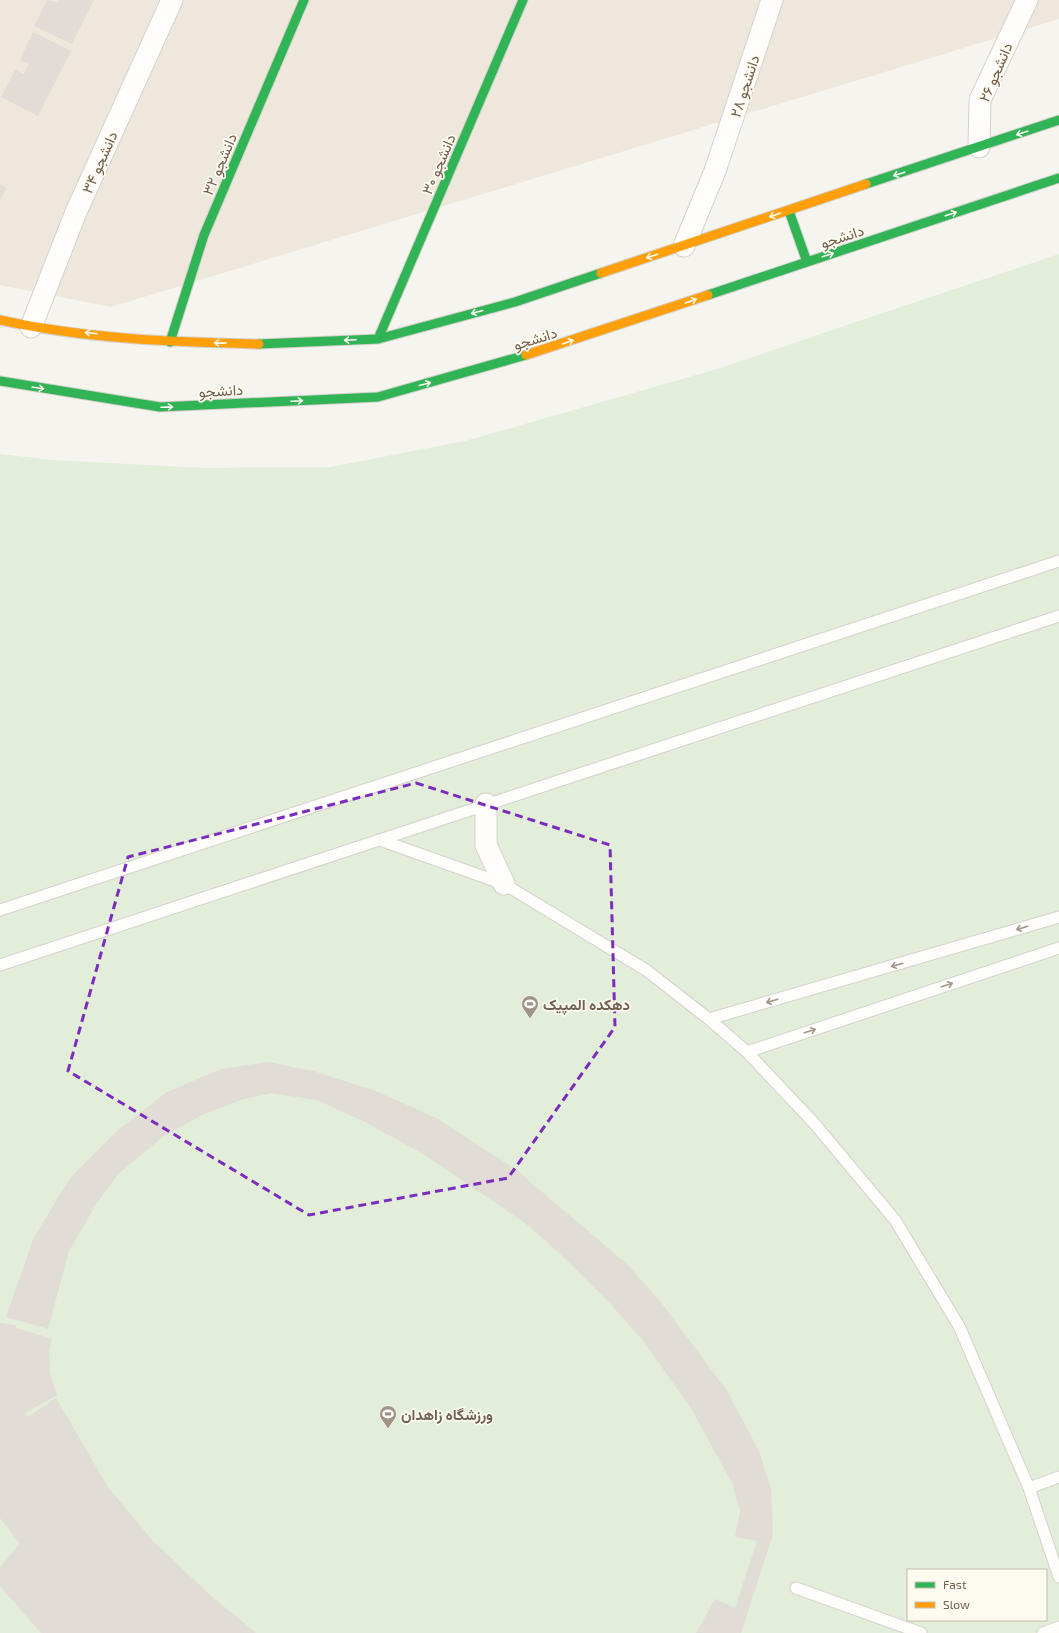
<svg xmlns="http://www.w3.org/2000/svg" width="1059" height="1633" font-family="'Exo 2',Vazirmatn,sans-serif">
<style>
.residential{fill:#eee8dc}
.green{fill:#e2edda;fill-rule:evenodd}
.building{fill:#e1dcd5}
.lines{fill:none;stroke-linecap:round;stroke-linejoin:round}
.lane-casing{stroke:#d6d1cc;stroke-width:13}
.street-casing{stroke:#d6d1cc;stroke-width:23}
.fast-casing{stroke:#d4d0c9;stroke-width:11}
.slow-casing{stroke:#d4d0c9;stroke-width:11}
.lane{stroke:#fefdfc;stroke-width:11}
.street{stroke:#fefdfc;stroke-width:21}
.fast{stroke:#30b455;stroke-width:9}
.slow{stroke:#ff9f0a;stroke-width:9}
.oneway{stroke:#fdfaf0}
.oneway2{stroke:#a3978c}
.marked{fill:none;stroke:#7b2cbf;stroke-width:3;stroke-dasharray:8 5;stroke-linejoin:round}
.labels{text-anchor:middle;dominant-baseline:central;stroke-width:3.5;stroke-linejoin:round;paint-order:stroke}
.street-label{font-size:15px;fill:#726050;stroke:#fdfaf0}
.poi-label{font-size:15px;font-weight:bold;fill:#726050;stroke:#fdfaf0;text-anchor:start}
</style>
<rect width="100%" height="100%" fill="#f6f4ee"/>
<!-- residential -->
<path class="residential" d="M0 0H1059V19L111 307 0 285Z"/>
<!-- green -->
<path class="green" d="M1059 254V1633H0V454L53 460 203 468 331 467 465 441 717 369ZM908 1570H1046V1620H908Z"/>
<!-- building -->
<path class="building" d="M47 0 58 3 59 0H94L72 44 34 26Z
M33 32 71 51 38 116 1 97 15 70 24 74 29 64 20 60Z
M0 184 6 188 0 200Z
M268 1062 313 1071 376 1091 438 1119 515 1169 627 1264 660 1301 727 1391 759 1451 771 1489 773 1534 741 1633H696L715 1599 735 1608 757 1541 735 1537 740 1511 733 1485 692 1410 645 1343 607 1300 557 1251 525 1223 423 1154 365 1122 317 1100 271 1093 241 1100 202 1115 164 1136 118 1174 95 1206 69 1251 48 1329 6 1317 34 1237 71 1177 118 1130 167 1092 221 1069Z
M0 1323 16 1325V1328L52 1339 49 1349 50 1373 57 1395 25 1413 28 1417 56 1398 108 1487 152 1540 210 1595 256 1633H41L0 1586V1567L20 1544 0 1518Z"/>
<g class="lines">
<defs>
<path id="lane" d="M380 840 504 884 646 970 709 1019 747 1052 814 1123 895 1220 959 1326 1029 1488 1059 1577
M0 910 1059 561
M0 965 1059 616
M709 1019 1059 917
M747 1052 1059 948
M1029 1488 1059 1477
M796 1588 921 1633
M1043 1633 1059 1627"/>
<path id="street" d="M979 147 980 100 1027 0
M684 246 715 171 772 0
M31 327 76 212 172 0
M486 804V845L504 884"/>
<path id="fast" d="M866 184 1059 120
M789 211 807 262
M708 295 1059 178
M378 339 523 0
M170 342 204 235 304 0
M259 344 378 339 515 302 601 273
M0 381 160 407 378 397 526 355"/>
<path id="slow" d="M601 273 866 184
M0 320C85 339 173 342 259 344
M526 355 708 295"/>
</defs>
<!-- lane casing -->
<use href="#lane" class="lane-casing"/>
<!-- street casing -->
<use href="#street" class="street-casing"/>
<!-- fast casing -->
<use href="#fast" class="fast-casing"/>
<!-- slow casing -->
<use href="#slow" class="slow-casing"/>
<!-- lane -->
<use href="#lane" class="lane"/>
<!-- street -->
<use href="#street" class="street"/>
<!-- fast -->
<use href="#fast" class="fast"/>
<!-- slow -->
<use href="#slow" class="slow"/>
</g>
<!-- one-way arrows -->
<defs><path id="oneway-shaft" d="M-6 0H5M1.5-3L5.5 0L1.5 3" fill="none" stroke-width="1.6" stroke-linecap="round" stroke-linejoin="round"/></defs>
<g class="oneway">
<use href="#oneway-shaft" transform="translate(1022 133) rotate(162)"/>
<use href="#oneway-shaft" transform="translate(899 174) rotate(162)"/>
<use href="#oneway-shaft" transform="translate(951 214) rotate(-18)"/>
<use href="#oneway-shaft" transform="translate(775 215) rotate(161)"/>
<use href="#oneway-shaft" transform="translate(828 255) rotate(-18)"/>
<use href="#oneway-shaft" transform="translate(652 256) rotate(162)"/>
<use href="#oneway-shaft" transform="translate(691 301) rotate(-19)"/>
<use href="#oneway-shaft" transform="translate(477 312) rotate(165)"/>
<use href="#oneway-shaft" transform="translate(91 333) rotate(-174)"/>
<use href="#oneway-shaft" transform="translate(350 340) rotate(177)"/>
<use href="#oneway-shaft" transform="translate(568 342) rotate(-19)"/>
<use href="#oneway-shaft" transform="translate(220 343) rotate(-179)"/>
<use href="#oneway-shaft" transform="translate(425 384) rotate(-15)"/>
<use href="#oneway-shaft" transform="translate(38 388) rotate(9)"/>
<use href="#oneway-shaft" transform="translate(297 401) rotate(-3)"/>
<use href="#oneway-shaft" transform="translate(167 407) rotate(-2)"/>
</g>
<g class="oneway2">
<use href="#oneway-shaft" transform="translate(1022 928) rotate(164)"/>
<use href="#oneway-shaft" transform="translate(897 965) rotate(164)"/>
<use href="#oneway-shaft" transform="translate(947 985) rotate(-18)"/>
<use href="#oneway-shaft" transform="translate(772 1001) rotate(164)"/>
<use href="#oneway-shaft" transform="translate(810 1031) rotate(-18)"/>
</g>
<!-- marked area -->
<path class="marked" d="M416 783 610 845 615 1027 508 1178 309 1215 68 1071 128 857Z"/>
<!-- icons -->
<defs>
<symbol id="stadium-pin" viewBox="-11 -11 22 30"><path d="M0 17L-7.5 6A9.5 9.5 0 1 1 7.5 6Z" fill="#a09487" stroke="#fdfaf0"/><path d="M0-5a6.5 5 0 1 0 0 10a6.5 5 0 1 0 0-10ZM-3.5-1.8h7v3.6h-7Z" fill="#fff"/></symbol>
</defs>
<g fill-rule="evenodd">
<use href="#stadium-pin" x="520" y="994" width="20" height="27"/>
<use href="#stadium-pin" x="378" y="1404" width="20" height="27"/>
</g>
<g class="labels">
<!-- street labels -->
<g class="street-label">
<text transform="translate(995 72) rotate(-67)">دانشجو ۲۶</text>
<text transform="translate(744 86) rotate(-72)">دانشجو ۲۸</text>
<text transform="translate(99 162) rotate(-66)">دانشجو ۳۴</text>
<text transform="translate(219 164) rotate(-67)">دانشجو ۳۲</text>
<text transform="translate(438 164) rotate(-67)">دانشجو ۳۰</text>
<text transform="translate(842 236) rotate(-18)">دانشجو</text>
<text transform="translate(535 338) rotate(-17)">دانشجو</text>
<text transform="translate(221 390) rotate(-3)">دانشجو</text>
</g>
<!-- poi labels -->
<g class="poi-label">
<text x="543" y="1004">دهکده المپیک</text>
<text x="401" y="1414">ورزشگاه زاهدان</text>
</g>
</g>
<!-- legend -->
<rect x="907" y="1569" width="140" height="52" fill="#fdfaf0" stroke="#c5bcb0"/>
<rect x="915" y="1582" width="20" height="6" fill="#30b455" stroke="#c5bcb0"/>
<text x="943" y="1589" font-size="12" fill="#726050">Fast</text>
<rect x="915" y="1602" width="20" height="6" fill="#ff9f0a" stroke="#c5bcb0"/>
<text x="943" y="1609" font-size="12" fill="#726050">Slow</text>
</svg>
